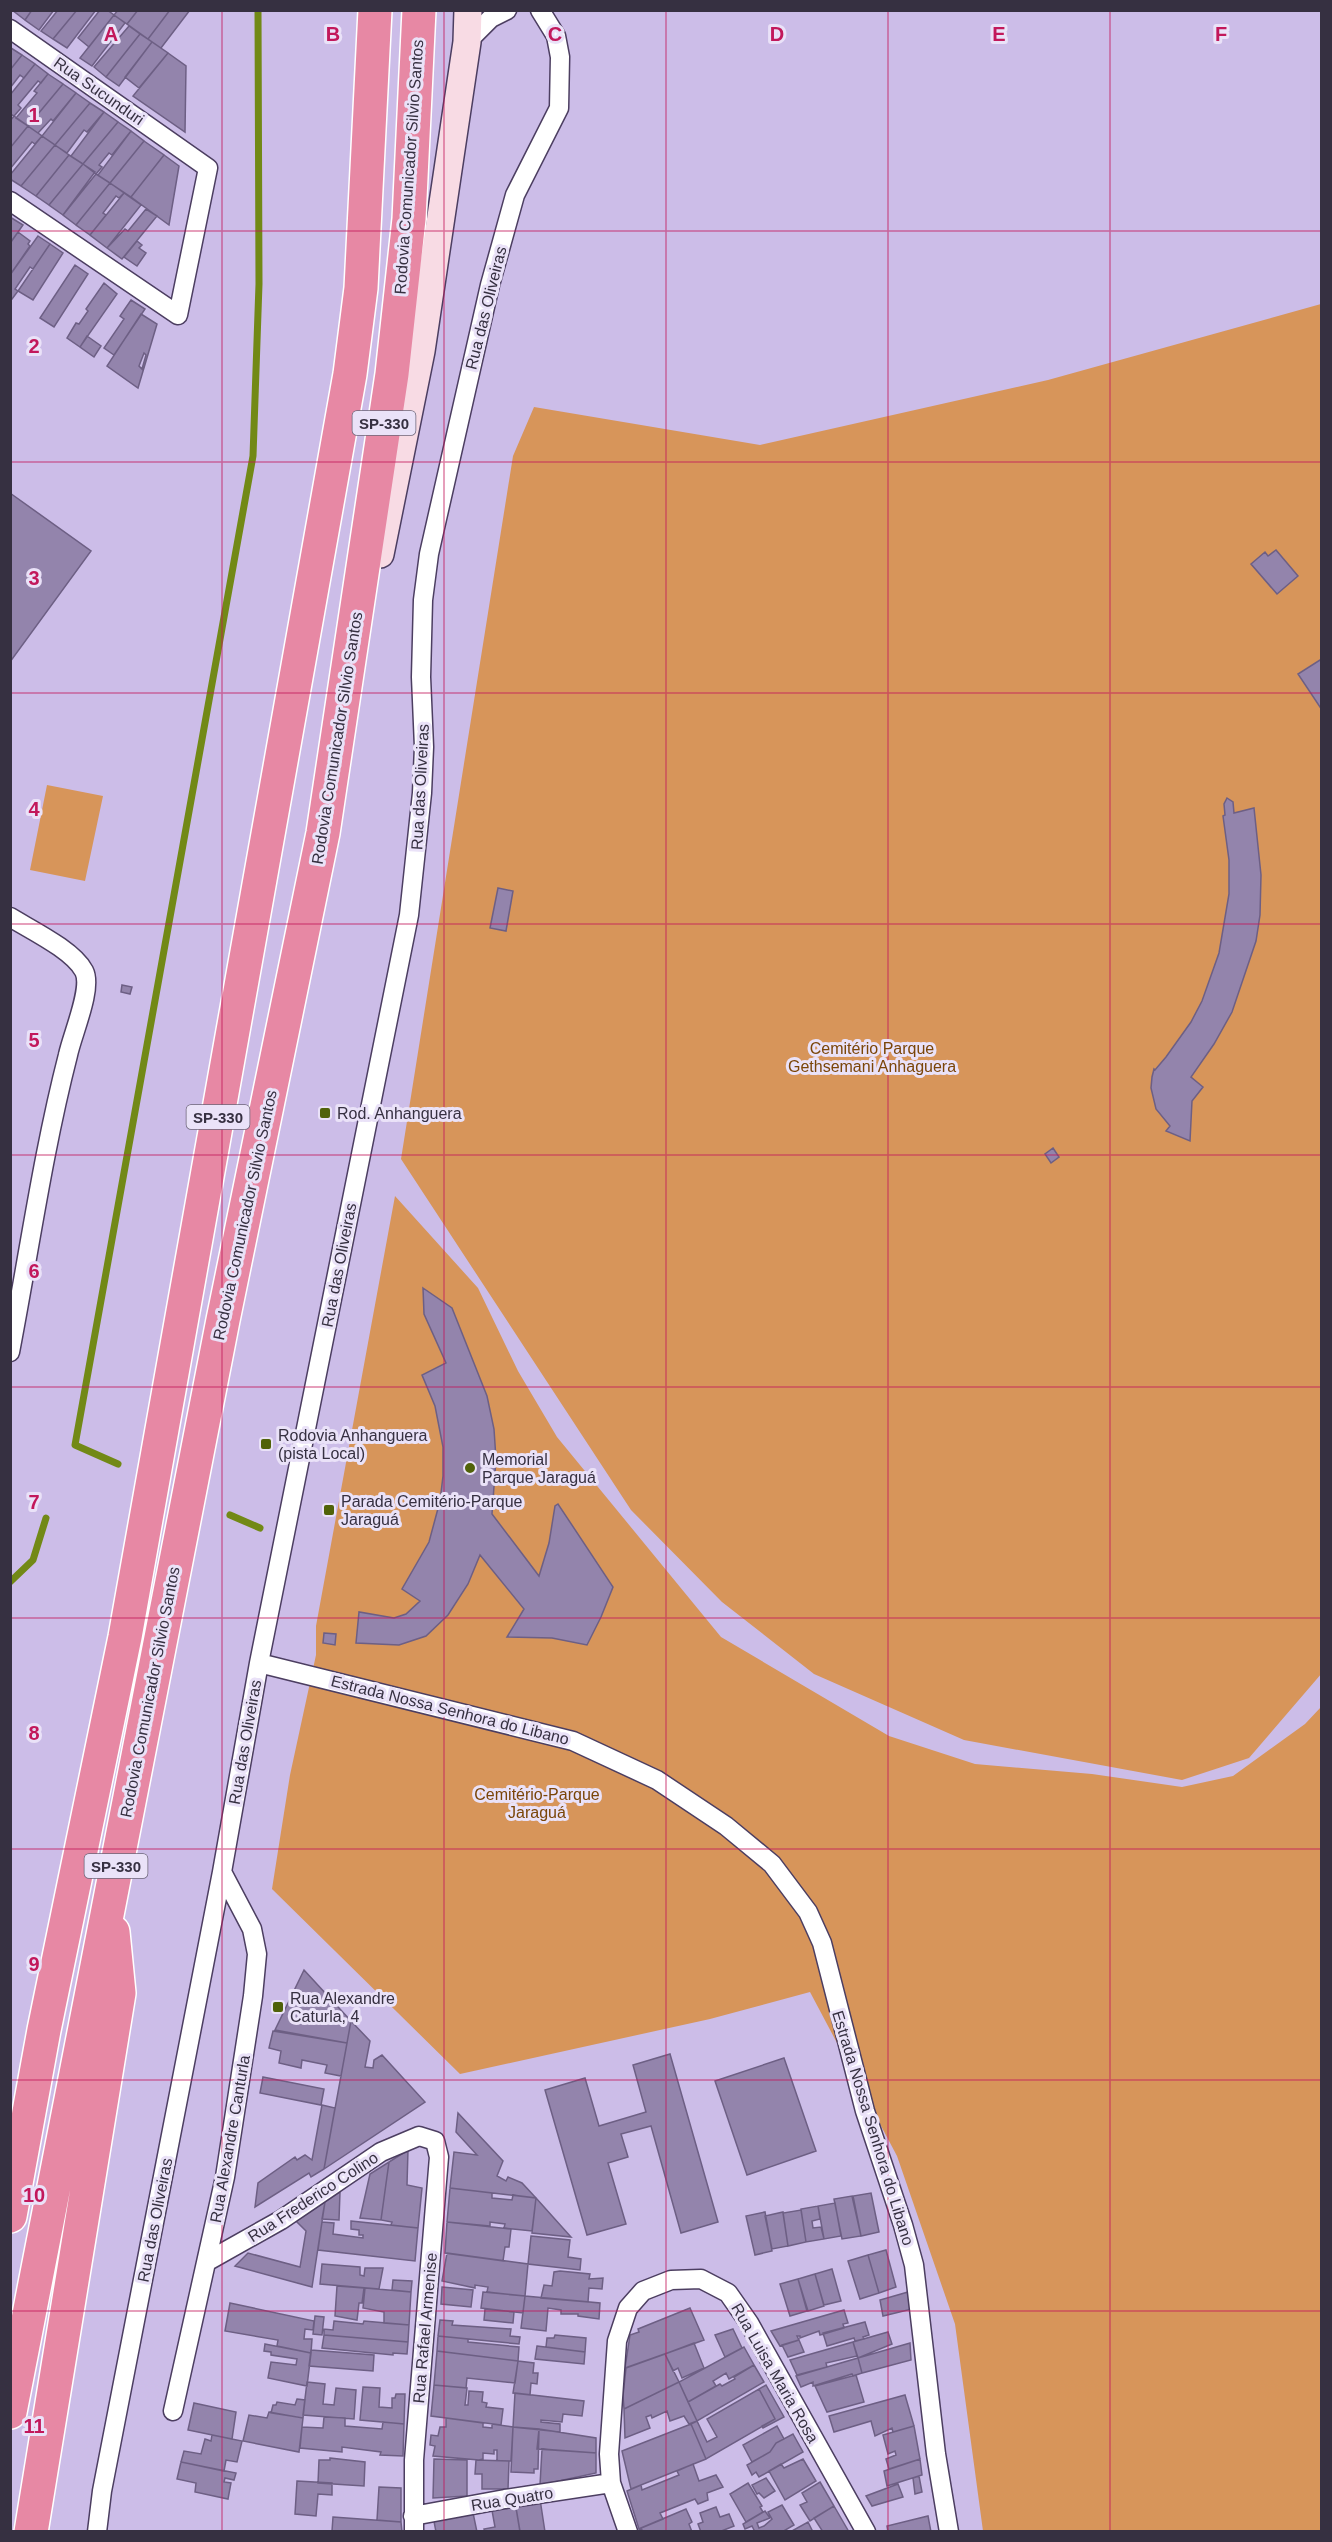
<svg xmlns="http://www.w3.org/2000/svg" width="1332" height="2542" font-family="Helvetica,sans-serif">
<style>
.green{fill:#d7955a}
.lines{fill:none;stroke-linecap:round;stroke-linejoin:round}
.stream{stroke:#728916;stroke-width:7}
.building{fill:#9384ac;stroke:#6d5f84;stroke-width:1.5;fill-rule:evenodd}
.minor-casing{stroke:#4c3e61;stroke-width:21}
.secondary-casing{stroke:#4c3e61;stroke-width:30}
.motorway-casing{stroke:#fff;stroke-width:36}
.minor{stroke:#fff;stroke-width:18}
.secondary{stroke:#f8dbe4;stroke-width:27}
.motorway{stroke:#e788a4;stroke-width:33}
.grid{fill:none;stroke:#c2185b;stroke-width:1.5;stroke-opacity:0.55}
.poi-dot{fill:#506209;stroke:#eae2f8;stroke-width:2}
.labels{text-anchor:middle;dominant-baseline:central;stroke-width:6;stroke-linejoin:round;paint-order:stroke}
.shield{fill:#eae2f8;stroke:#6c6578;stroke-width:1.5}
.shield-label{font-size:15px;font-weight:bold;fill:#363041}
.street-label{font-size:16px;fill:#363041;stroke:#eae2f8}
.park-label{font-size:16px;fill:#7a4508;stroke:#eae2f8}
.poi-label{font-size:16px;fill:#363041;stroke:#eae2f8;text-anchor:start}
.grid-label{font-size:20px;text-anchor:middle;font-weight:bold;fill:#c2185b;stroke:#eae2f8;stroke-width:6;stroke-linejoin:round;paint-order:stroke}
</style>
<rect width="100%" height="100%" fill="#ccbde8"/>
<!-- green -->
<path class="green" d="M1321 304 1322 1673 1249 1758 1182 1780 964 1740 814 1674 722 1602 631 1510 401 1159 513 456 534 407 760 445 1048 380Z
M47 785 103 796 85 881 30 870Z
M395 1196 478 1288 518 1371 557 1437 721 1637 889 1736 975 1764 1092 1774 1182 1787 1233 1776 1305 1724 1321 1707V2531H983L955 2324 897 2156 810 1992 710 2019 460 2074 272 1889 290 1775 316 1655V1626Z"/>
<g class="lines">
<!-- stream -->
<path class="stream" d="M118 1464 75 1445 253 456 259 284 258 10
M230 1515 260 1528
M10 1582 33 1560 46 1518"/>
</g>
<!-- building -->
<path class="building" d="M12 10H32L25 20Z
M32 10H54L39 30 25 20Z
M58 10H77L53 39 41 31Z
M77 10H96L67 48 53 39Z
M100 10H107L114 15 89 47 78 38Z
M118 10H138L127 24 114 15Z
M138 10H170L148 39 127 24Z
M170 10H190L161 48 148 39Z
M114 15 125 23 92 66 80 58Z
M129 26 140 34 106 77 94 67Z
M140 34 152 42 119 86 106 77Z
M152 42 168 53 139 88 125 77Z
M11 48 22 55 10 70V49Z
M168 53 186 66 185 132 133 96Z
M22 55 35 64 24 78 20 75 10 88V70Z
M35 64 48 74 41 83 38 81 18 105 21 108 14 116 10 114V95Z
M48 74 63 84 28 126 16 118 37 93 34 91Z
M63 84 76 93 53 121 51 119 38 133 28 126Z
M76 93 90 103 55 145 42 136Z
M90 103 104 112 87 132 84 130 67 153 55 145Z
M104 112 118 122 83 164 71 156Z
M14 116 28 126 10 148V121Z
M118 122 131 131 112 155 109 153 99 165 102 167 96 174 83 164Z
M28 126 42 136 35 144 32 142 10 169V148Z
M131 131 144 141 110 183 98 175Z
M42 136 55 145 21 186 10 179V175Z
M144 141 164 155 131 197 110 183Z
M55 145 69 155 36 196 21 186Z
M69 155 83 164 49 205 36 196Z
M164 155 179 166 169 225 131 197Z
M83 164 95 172 63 215 49 205Z
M96 174 110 183 76 225 63 215Z
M110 183 124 193 119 198 116 196 103 213 106 215 90 235 76 225Z
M124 193 141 205 107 248 90 235Z
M146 209 157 216 122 259 107 248 125 229 128 231Z
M10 217 23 225 11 242 10 241Z
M18 232 30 241 28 244 30 246 10 275V243Z
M38 236 50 244 33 269 30 267 15 289 18 291 12 299 10 298V275Z
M137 241 142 245 139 248 146 253 137 266 124 257Z
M50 244 63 253 33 300 18 291Z
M75 265 88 274 54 327 40 318Z
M104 283 117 294 80 347 67 338 76 323 79 324 88 311 86 309Z
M131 300 145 309 114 355 104 348 124 319 120 316Z
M141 314 157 324 138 388 107 366ZM144 353 146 355 142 369 139 366Z
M87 336 101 346 94 357 80 347Z
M10 493 91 551 10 662Z
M1276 550 1298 576 1277 594 1251 564 1265 552 1268 556Z
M1320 660 1322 662V710L1298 674Z
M1227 798 1233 802 1234 813 1254 808 1261 875 1260 915 1256 941 1232 1012 1214 1044 1191 1077 1203 1087 1192 1101 1190 1141 1166 1131 1170 1126 1156 1109 1151 1088 1152 1077 1154 1069 1155 1070 1166 1057 1191 1022 1202 1001 1219 953 1229 894V860L1223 816 1225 815 1224 804Z
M498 888 513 891 506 931 490 928Z
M122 985 132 987 130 994 121 992Z
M1053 1148 1059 1157 1051 1163 1045 1154Z
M423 1288 452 1308 487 1396 494 1429 496 1459 492 1514 539 1576 549 1543 555 1506 558 1504 613 1587 601 1617 587 1645 552 1638 507 1637 524 1609 480 1555 468 1584 448 1615 426 1636 399 1645 356 1643 359 1612 394 1618 406 1614 420 1601 402 1589 429 1542 440 1501 443 1476V1447L435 1406 422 1375 446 1363 424 1314Z
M324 1633 336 1634 335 1645 323 1643Z
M304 1970 351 2021 347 2043 275 2030Z
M351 2021 370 2041 365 2067 373 2068 374 2060 382 2055 425 2102 324 2169Z
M273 2031 347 2043 341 2076 325 2073 327 2065 302 2060 301 2068 279 2063 281 2051 269 2048Z
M670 2054 718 2222 681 2233 651 2126 621 2134 628 2157 608 2163 626 2224 587 2235 545 2090 585 2078 599 2126 646 2112 633 2065Z
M784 2058 816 2151 747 2175 715 2081Z
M263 2077 324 2089 321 2105 260 2093Z
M322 2105 335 2108 324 2169 311 2177 309 2173 255 2207 258 2183 295 2157 297 2160 305 2155 312 2160Z
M458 2113 503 2161 497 2176 506 2181 508 2177 522 2183 536 2198 450 2188 454 2152 477 2155 456 2132Z
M408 2150 407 2185 422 2188 418 2228 391 2225 392 2222 381 2220 389 2162Z
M389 2162 381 2220 360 2218 370 2174Z
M450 2188 492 2193V2198L512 2200 513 2195 536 2198 532 2231 504 2228 505 2224 490 2222V2226L447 2222Z
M340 2192 339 2220 322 2219 325 2202Z
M871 2193 879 2232 861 2236 853 2196Z
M852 2196 861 2236 842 2239 834 2199Z
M536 2198 571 2237 532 2233Z
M325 2202 312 2287 235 2266 248 2253 300 2267 306 2231 296 2221Z
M835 2203 841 2236 824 2239 818 2206Z
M818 2206 820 2219 812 2221 813 2228 821 2227 824 2239 806 2242 801 2209Z
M801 2210 806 2242 788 2246 783 2213Z
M765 2212 772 2251 755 2255 746 2216Z
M783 2212 788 2246 772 2249 765 2216Z
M351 2221 418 2228 415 2261 318 2250 322 2222 334 2223 333 2234 363 2238V2235H359V2230L351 2229Z
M447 2222 511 2229 509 2247H505L503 2261 445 2253Z
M531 2236 570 2240 568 2257 581 2259 580 2270 528 2264Z
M886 2250 896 2287 879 2293 868 2255Z
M447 2253 528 2264 525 2296 487 2292 488 2287 475 2285V2288L442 2281Z
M868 2255 879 2293 860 2299 848 2261Z
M322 2264 360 2267V2275L364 2276 365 2268H383L379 2289 320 2284Z
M832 2269 841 2301 824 2305 815 2274Z
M560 2271 590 2274 589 2279 603 2278 602 2289 589 2288 588 2302 541 2298 544 2285 552 2286 554 2272Z
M815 2274 824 2306 808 2311 798 2279Z
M798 2279 807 2311 790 2316 780 2284Z
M393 2280 412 2281 411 2292 392 2290Z
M337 2286 364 2288 362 2303H359L357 2320 335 2316Z
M442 2287 473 2290 471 2307 441 2304Z
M365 2288 411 2292 409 2325 384 2323V2312L363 2308Z
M483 2292 525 2296 523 2313 481 2308Z
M908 2292 912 2309 883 2316 880 2300Z
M525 2296 600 2303 599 2319 578 2316V2314H561V2310L548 2308 546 2331 521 2328Z
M230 2303 314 2321 313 2330 305 2329 304 2339H312L311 2353 277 2346 278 2340 225 2331Z
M690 2308 704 2340 625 2368 630 2335 639 2332 638 2329Z
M485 2309 514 2312 513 2323 484 2320Z
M844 2310 848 2323 843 2324 844 2328 820 2335 819 2331 800 2338V2336H797L799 2340 780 2346 771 2331Z
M315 2316 324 2317 322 2335 313 2334Z
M440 2320 453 2321 452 2325 511 2329 510 2336 520 2337 519 2344 438 2336Z
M334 2321 363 2324 364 2321 409 2325 408 2342 324 2335V2329L333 2330Z
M865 2322 869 2335 863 2337 864 2339 855 2341 854 2338 827 2346 823 2333Z
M733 2329 742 2348 725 2357 715 2335Z
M888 2332 892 2344 858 2358 853 2342Z
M324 2335 408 2342 407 2354 393 2353V2355L322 2348Z
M555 2335 586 2338 585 2352 546 2347 547 2338H554Z
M438 2336 468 2339V2342L519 2347 518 2361 437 2351Z
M799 2340 804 2352 788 2357 782 2345Z
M853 2342 857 2356 826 2363 827 2367 797 2375 790 2360Z
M694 2343 704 2368 682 2378 678 2368 673 2371 665 2354Z
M910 2343 911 2360 862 2373 858 2358Z
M265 2344 311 2353 307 2386 268 2378 271 2362 296 2365 297 2359 271 2355V2352L264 2351Z
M537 2346 585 2352 584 2364 535 2359Z
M744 2347 754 2365 729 2379 726 2373 713 2381 716 2386 688 2402 679 2382Z
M311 2350 374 2355 373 2371 309 2366Z
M437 2351 518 2361 515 2383 467 2378 466 2388 434 2385Z
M665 2354 679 2382 624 2409 623 2396 626 2368Z
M858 2358 862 2373 853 2376 852 2374 813 2386V2382L801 2387 796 2376Z
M518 2361 534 2363 533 2373H538L537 2384 531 2383 530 2395 513 2393Z
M754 2365 764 2382 697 2421 688 2402 720 2384 722 2386 735 2379 734 2377Z
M856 2375 864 2402 827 2412 815 2386Z
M307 2382 325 2384 323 2404 334 2405 336 2388 356 2390 354 2419 303 2415Z
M679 2382 697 2421 689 2424 684 2416 670 2421 667 2411 652 2418 651 2415 646 2417 650 2428 625 2438 624 2409Z
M434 2385 467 2388 465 2405H468L469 2391 483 2392 482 2402 487 2403 486 2407 503 2409 501 2425 431 2416Z
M766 2385 784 2417 763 2428 762 2426 775 2419 759 2389Z
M363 2387 380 2388 379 2407 392 2408V2398H395L396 2394H405L404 2424 360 2420Z
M759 2389 775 2419 706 2459 691 2424 697 2421 707 2442 717 2437 707 2419Z
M515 2393 584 2401 582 2416 563 2414 562 2422 541 2420V2422L560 2424V2432L513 2427Z
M905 2395 914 2426 893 2432 892 2428 875 2436 871 2421 834 2432 829 2416Z
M297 2399 305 2400 303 2418 271 2413 273 2405H276L277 2402 295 2405Z
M194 2403 236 2412 232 2439 188 2430Z
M269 2412 303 2418 299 2452 243 2441 249 2415 267 2418Z
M324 2417 345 2418V2426L382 2429 383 2422 404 2424 403 2456 380 2455 381 2452 342 2447V2452L300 2448 302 2427 323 2428Z
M446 2418 483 2423V2427L492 2428V2424L513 2427 511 2461H497V2450H494V2454L483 2453V2459L479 2460 433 2456 435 2446 430 2445 431 2435 438 2436 440 2427H446Z
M691 2424 706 2459 631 2489 622 2451Z
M777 2426 784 2439 776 2443 770 2452 752 2462 743 2445Z
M914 2426 920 2459 889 2469 886 2459 896 2455 895 2451 888 2454 883 2435Z
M513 2427 539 2429 538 2469H534V2473L511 2472Z
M539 2429 596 2438V2453L537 2449Z
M793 2434 803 2452 759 2477 756 2472 752 2475 747 2465 770 2452 776 2443Z
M212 2435 242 2441 237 2462 226 2460 224 2471 181 2462 184 2451 201 2454 205 2439 211 2441Z
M542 2449 596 2453V2473L540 2485Z
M330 2458 365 2462 364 2486 318 2483 319 2460H330Z
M434 2459 467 2460V2496L433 2498Z
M803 2459 816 2481 785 2500 769 2471 781 2464 784 2468Z
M920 2459 922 2475 887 2486 884 2471Z
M476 2460 509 2461 508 2489H482V2474H475Z
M181 2462 236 2473 234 2480 225 2478 224 2482 231 2483 228 2499 195 2492 196 2483 177 2479Z
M693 2464 699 2481 716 2475 723 2487 707 2493 708 2500 698 2504 695 2499 660 2513 663 2519 639 2529 627 2491 641 2485 642 2490 679 2475 677 2471Z
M919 2476 922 2492 915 2494 913 2478Z
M766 2478 775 2491 764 2498 759 2493 757 2494 752 2485Z
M297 2481 332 2483V2495L318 2494 316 2516 295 2514Z
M820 2482 834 2506 810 2521 800 2505 807 2502 802 2493Z
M748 2483 762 2506 760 2507 763 2512 746 2522 730 2494Z
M898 2484 903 2497 872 2506 866 2496Z
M379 2487 401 2488V2522L377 2520Z
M540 2499 545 2532H520L515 2502Z
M515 2502 520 2531 485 2532 484 2529 495 2527 491 2505Z
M782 2505 794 2525 782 2532H755L752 2526 745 2529 743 2524 765 2511 770 2518 757 2523 759 2528 764 2526 772 2519 768 2512Z
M834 2506 849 2532H823L814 2518Z
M716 2507 720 2517 729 2514 734 2526 719 2532H701L698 2524 703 2522 700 2513Z
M472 2508 477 2532H436L433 2516Z
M686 2509 692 2522 689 2524 692 2532H643L641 2528Z
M928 2516 931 2532H888L887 2526Z
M333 2517 401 2522 402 2532 332 2531Z
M808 2522 813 2532H790Z"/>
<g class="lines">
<defs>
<path id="minor" d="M10 29 208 168 178 315 10 201
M467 42 491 18 507 10
M10 917C31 930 73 950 84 971 93 988 72 1035 68 1055 43 1152 29 1253 10 1352
M259 1663 573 1741 657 1780 726 1826 772 1864 808 1912 822 1943 865 2111 903 2225 914 2265 936 2454 949 2532
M208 2261 281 2220 381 2152 419 2136 435 2141 439 2157 414 2460V2532
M173 2411 225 2177 253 1996 257 1954 252 1929 222 1872
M413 2516 505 2499 611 2483
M97 2532 102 2491 222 1872 259 1663 409 915 422 793 424 747 421 677 423 600 429 554 490 285 515 195 559 108 560 57 556 36 540 10
M628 2532 611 2483 609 2454 617 2341 628 2308 643 2291 671 2280 701 2279 728 2293 749 2323 866 2532"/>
<path id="secondary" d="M380 554 421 351 467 42 468 10"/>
<path id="motorway" d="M10 2216 44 2030 125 1637 350 374 361 288 375 10
M10 2412 223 1320 323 833 392 374 409 219 419 10
M31 2532 119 1993 113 1932"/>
</defs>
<!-- minor casing -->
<use href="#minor" class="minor-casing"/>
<!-- secondary casing -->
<use href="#secondary" class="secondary-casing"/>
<!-- motorway casing -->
<use href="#motorway" class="motorway-casing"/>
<!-- minor -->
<use href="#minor" class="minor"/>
<!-- secondary -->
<use href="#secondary" class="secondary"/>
<!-- motorway -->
<use href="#motorway" class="motorway"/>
</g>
<!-- grid -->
<path class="grid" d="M222 10V2532M444 10V2532M666 10V2532M888 10V2532M1110 10V2532M10 231H1322M10 462H1322M10 693H1322M10 924H1322M10 1155H1322M10 1387H1322M10 1618H1322M10 1849H1322M10 2080H1322M10 2311H1322"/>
<!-- markers -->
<g class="poi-dot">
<rect x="319" y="1107" width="12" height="12" rx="3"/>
<rect x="260" y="1438" width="12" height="12" rx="3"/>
<circle cx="470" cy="1468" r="6"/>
<rect x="323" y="1504" width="12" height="12" rx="3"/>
<rect x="272" y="2001" width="12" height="12" rx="3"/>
</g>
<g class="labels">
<!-- shield labels -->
<g class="shield">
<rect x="352.5" y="411" width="63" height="24" rx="4.5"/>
<rect x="186.5" y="1105" width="63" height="24" rx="4.5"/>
<rect x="84.5" y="1854" width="63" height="24" rx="4.5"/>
</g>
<g class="shield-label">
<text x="384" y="423">SP-330</text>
<text x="218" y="1117">SP-330</text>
<text x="116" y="1866">SP-330</text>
</g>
<!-- street labels -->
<g class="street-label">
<text transform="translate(99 91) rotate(35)">Rua Sucunduri</text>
<text transform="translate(409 167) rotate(-86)">Rodovia Comunicador Silvio Santos</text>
<text transform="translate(486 308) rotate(-76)">Rua das Oliveiras</text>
<text transform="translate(337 738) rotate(-81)">Rodovia Comunicador Silvio Santos</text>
<text transform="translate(420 787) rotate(-87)">Rua das Oliveiras</text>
<text transform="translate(245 1215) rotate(-78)">Rodovia Comunicador Silvio Santos</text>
<text transform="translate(339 1265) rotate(-79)">Rua das Oliveiras</text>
<text transform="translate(150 1692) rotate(-79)">Rodovia Comunicador Silvio Santos</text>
<text transform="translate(450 1710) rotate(14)">Estrada Nossa Senhora do Libano</text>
<text transform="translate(245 1742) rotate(-80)">Rua das Oliveiras</text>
<text transform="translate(873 2128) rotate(73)">Estrada Nossa Senhora do Libano</text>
<text transform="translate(230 2139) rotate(-80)">Rua Alexandre Canturla</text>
<text transform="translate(313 2197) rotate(-33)">Rua Frederico Colino</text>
<text transform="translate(155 2220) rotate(-79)">Rua das Oliveiras</text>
<text transform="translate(425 2328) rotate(-85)">Rua Rafael Armenise</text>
<text transform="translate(775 2373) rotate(60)">Rua Luisa Maria Rosa</text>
<text transform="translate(512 2499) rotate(-9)">Rua Quatro</text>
</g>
<!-- park labels -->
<g class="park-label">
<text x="872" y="1048">Cemitério Parque<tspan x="872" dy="18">Gethsemani Anhaguera</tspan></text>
<text x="537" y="1794">Cemitério-Parque<tspan x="537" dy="18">Jaraguá</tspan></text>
</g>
<!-- poi labels -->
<g class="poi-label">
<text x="337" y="1113">Rod. Anhanguera</text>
<text x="278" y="1435">Rodovia Anhanguera<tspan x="278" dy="18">(pista Local)</tspan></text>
<text x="482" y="1459">Memorial<tspan x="482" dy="18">Parque Jaraguá</tspan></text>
<text x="341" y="1501">Parada Cemitério-Parque<tspan x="341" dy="18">Jaraguá</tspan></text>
<text x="290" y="1998">Rua Alexandre<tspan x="290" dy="18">Caturla, 4</tspan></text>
</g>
</g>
<g class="grid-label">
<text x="111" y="41">A</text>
<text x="333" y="41">B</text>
<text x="555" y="41">C</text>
<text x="777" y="41">D</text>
<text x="999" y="41">E</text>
<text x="1221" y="41">F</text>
<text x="34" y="122">1</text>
<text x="34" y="353">2</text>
<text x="34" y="585">3</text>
<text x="34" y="816">4</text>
<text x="34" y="1047">5</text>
<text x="34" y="1278">6</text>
<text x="34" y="1509">7</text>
<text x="34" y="1740">8</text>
<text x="34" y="1971">9</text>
<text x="34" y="2202">10</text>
<text x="34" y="2433">11</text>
</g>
<!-- border -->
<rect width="1332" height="2542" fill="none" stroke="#363041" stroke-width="24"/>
</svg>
